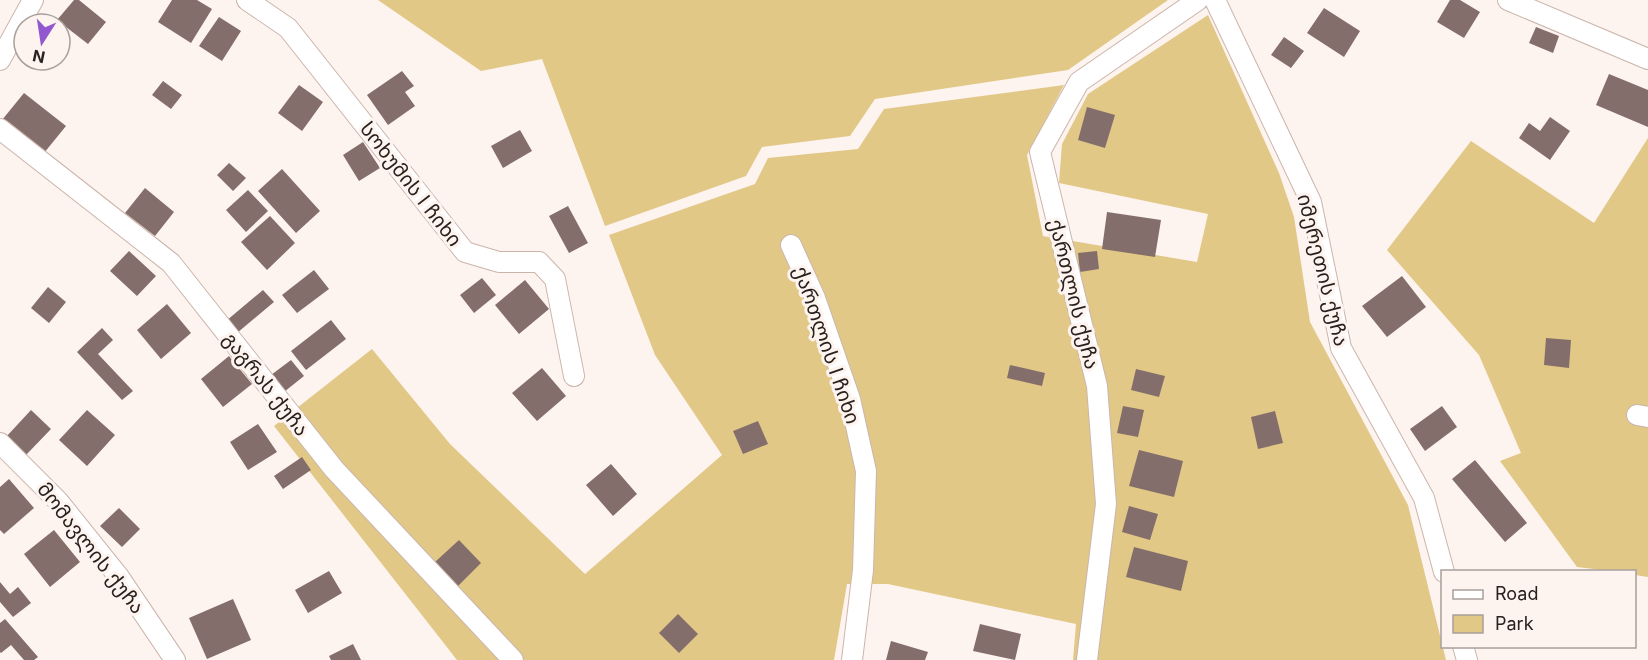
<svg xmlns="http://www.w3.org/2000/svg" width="1648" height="660" font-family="Inter,'Noto Sans Georgian',sans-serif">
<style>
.green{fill:#e2c887}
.building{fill:#846e6b}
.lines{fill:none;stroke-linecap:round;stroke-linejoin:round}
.street-casing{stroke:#cbb5ab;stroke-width:22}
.street{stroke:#fff;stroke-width:20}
.labels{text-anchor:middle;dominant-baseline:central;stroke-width:6;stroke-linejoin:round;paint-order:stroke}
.street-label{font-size:20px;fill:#29211d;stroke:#fdf3ef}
</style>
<rect width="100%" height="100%" fill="#fdf3ef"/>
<!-- green -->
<path class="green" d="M378 0H1168L1068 70 875 99 850 136 762 147 746 176 605 226 542 59 481 71Z
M1208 15 1279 173 1294 217 1310 322 1408 505 1446 660H1073L1076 624 888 584H847L834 660H457L274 426 372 349 450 444 585 574 722 455 655 355 609 235 755 184 768 158 858 149 884 109 1064 85 1027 155 1043 236 1197 262 1208 214 1059 183 1062 144 1088 94Z
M1648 138V577L1635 575 1634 572 1610 571 1577 567 1500 461 1521 453 1479 355 1387 250 1471 141 1594 223Z"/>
<!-- building -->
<path class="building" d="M74 0H79L106 22 88 44 57 20Z
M172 0H197L212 9 191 43 158 22Z
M1450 0H1460L1480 12 1464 38 1437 22Z
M1324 8 1360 31 1344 57 1307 33Z
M219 17 241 31 222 61 199 46Z
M1536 27 1559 36 1553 53 1529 43Z
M1284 37 1304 51 1291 68 1271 55Z
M402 71 414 86 405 92 415 106 388 125 367 95Z
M1609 74 1648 90V127L1596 105Z
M163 81 182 95 171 109 152 95Z
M299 85 323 102 302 131 278 113Z
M24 93 66 126 44 153 2 120Z
M1087 107 1115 115 1105 148 1078 140Z
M1550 117 1570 131 1550 160 1519 138 1529 123 1540 131Z
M520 130 532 151 503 168 491 146Z
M363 142 380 168 359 181 343 155Z
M229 163 246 178 233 191 217 175Z
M282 169 320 211 296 233 258 191Z
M145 188 174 212 155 236 125 213Z
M248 190 268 211 246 232 226 210Z
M568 206 588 243 569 253 549 216Z
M1107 212 1161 220 1155 257 1102 249Z
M270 216 295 243 267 270 241 242Z
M129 251 156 276 137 296 110 271Z
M1097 251 1099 269 1080 272 1078 253Z
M314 270 329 289 297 313 282 295Z
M1402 276 1426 307 1387 337 1362 306Z
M482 278 496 295 474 313 460 295Z
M525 280 549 309 519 334 495 305Z
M48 287 66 302 49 323 31 308Z
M263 290 274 302 237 333 226 321Z
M167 304 191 333 161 359 137 330Z
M331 320 346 339 306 370 291 351Z
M102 328 113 340 98 354 133 391 122 400 77 352Z
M1546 338 1571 340 1569 368 1544 365Z
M229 356 252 384 223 407 201 379Z
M291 360 304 376 284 392 271 375Z
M1010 365 1045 373 1042 386 1007 378Z
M542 368 566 396 537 421 512 393Z
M1136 369 1165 376 1159 397 1131 390Z
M1123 406 1144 410 1138 437 1117 433Z
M1442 406 1457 427 1425 451 1410 429Z
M31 410 51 429 26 455 6 437Z
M87 410 115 435 87 466 59 440Z
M1275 411 1283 443 1258 449 1251 417Z
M758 421 768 444 743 454 733 431Z
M258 424 277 452 248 470 230 442Z
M1139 450 1183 461 1174 497 1129 486Z
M302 457 311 470 283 489 274 476Z
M1475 460 1527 523 1505 542 1452 479Z
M611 464 637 494 613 516 586 485Z
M9 479 34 508 4 534 0 530V487Z
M1129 506 1158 514 1150 540 1122 532Z
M119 508 140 529 122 547 100 526Z
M54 530 80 562 50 587 24 554Z
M459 540 481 563 458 586 435 562Z
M1134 547 1188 561 1181 591 1126 577Z
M329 571 342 593 308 613 295 590Z
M0 582 10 594 18 587 31 603 13 617 0 602Z
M233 599 251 640 207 659 189 618Z
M678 614 698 634 679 653 659 633Z
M5 619 38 657 34 660H24L11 645 1 653 0 652V623Z
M980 624 1021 634 1015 660 973 651Z
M891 641 928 652 925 660H886Z
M353 644 361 660H331L329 656Z"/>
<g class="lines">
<defs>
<path id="street" d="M247 0 288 28 465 252 499 262H539L555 279 574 376
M1215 0 1311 202 1341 348 1424 498 1444 572
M1508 0 1648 59
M0 60 33 0
M0 129 171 263 334 469 513 660
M791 245 815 298 850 399 866 471 863 570 852 660
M1637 415 1648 417
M0 443 58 501 119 577 175 660
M1463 646 1467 660
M1087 660 1106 504 1097 386 1040 152 1079 82 1198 0"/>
</defs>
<!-- street casing -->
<use href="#street" class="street-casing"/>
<!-- street -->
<use href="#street" class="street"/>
</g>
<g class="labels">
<!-- street labels -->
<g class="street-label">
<text transform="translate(411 184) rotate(52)">სოხუმის I ჩიხი</text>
<text transform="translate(1323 270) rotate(76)">იმერეთის ქუჩა</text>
<text transform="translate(1074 294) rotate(76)">ქართლის ქუჩა</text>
<text transform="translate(827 345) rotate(71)">ქართლის I ჩიხი</text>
<text transform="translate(266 384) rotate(52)">გაგრას ქუჩა</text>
<text transform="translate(91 548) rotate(52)">მომავლის ქუჩა</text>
</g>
</g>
<!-- legend -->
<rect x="1441" y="570" width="195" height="78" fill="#fdf3ef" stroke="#a89f9b" stroke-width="1.5"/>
<rect x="1453" y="590" width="30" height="9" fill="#ffffff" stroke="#a89f9b" stroke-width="1.5"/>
<text x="1495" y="600" font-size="18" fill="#29211d">Road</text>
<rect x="1453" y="615" width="30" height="18" fill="#e2c887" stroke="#a89f9b" stroke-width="1.5"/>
<text x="1495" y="630" font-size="18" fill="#29211d">Park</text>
<!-- north arrow -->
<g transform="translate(42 42) rotate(192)"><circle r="28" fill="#fdf3ef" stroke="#a89f9b" stroke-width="1.5"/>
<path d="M0-4.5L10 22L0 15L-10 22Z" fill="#9158cf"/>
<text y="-9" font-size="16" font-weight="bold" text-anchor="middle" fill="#29211d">N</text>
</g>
</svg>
